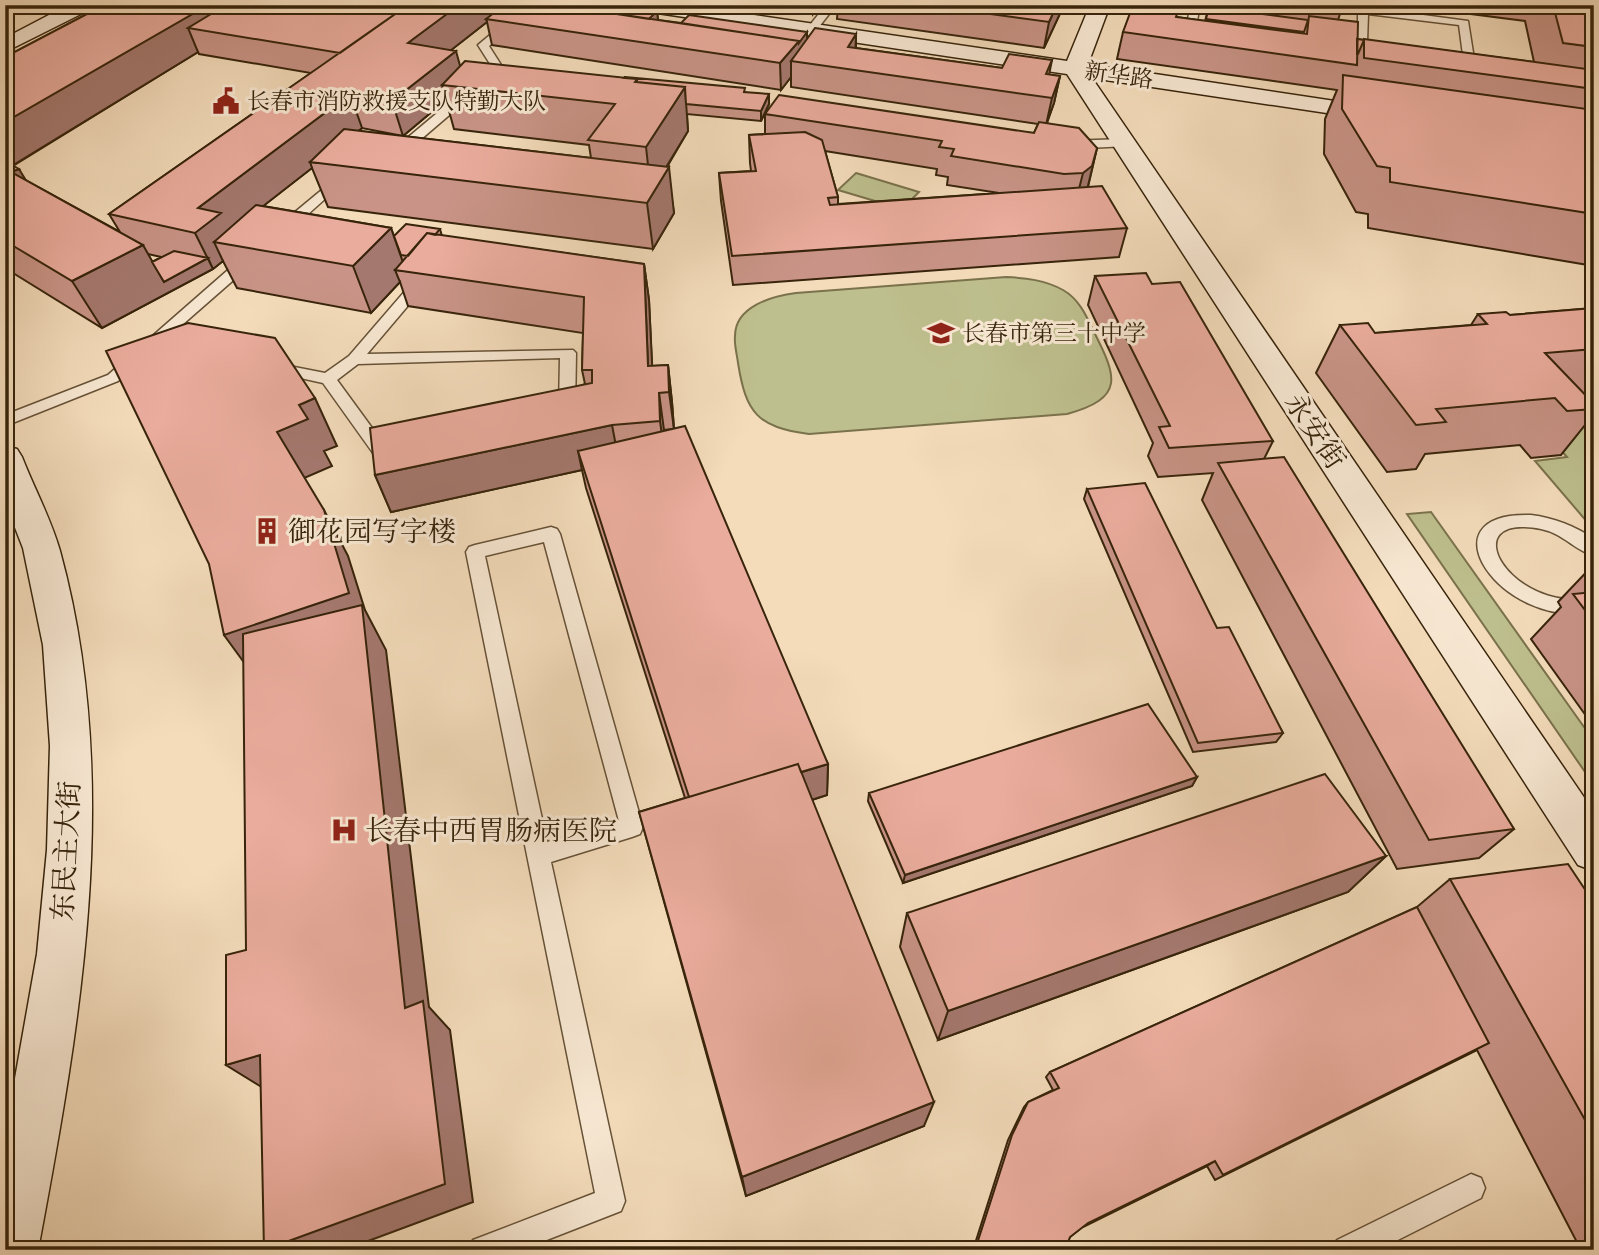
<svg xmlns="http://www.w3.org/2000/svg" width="1599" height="1255" font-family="'IM FELL Great Primer','Noto Serif SC',serif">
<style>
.green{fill:#bebf8e;stroke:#7a724c;stroke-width:2}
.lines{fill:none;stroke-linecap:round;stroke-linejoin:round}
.lane-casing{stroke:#665237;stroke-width:3}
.secondary-casing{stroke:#37240b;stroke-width:3}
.lane{fill:#f8e8d3;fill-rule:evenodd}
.secondary{fill:#f8e8d3;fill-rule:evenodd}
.wall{fill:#c99487;stroke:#37240b;stroke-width:2;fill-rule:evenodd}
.shaded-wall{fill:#a4786e;stroke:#37240b;stroke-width:2}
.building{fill:#eaac9d;stroke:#37240b;stroke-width:2}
.labels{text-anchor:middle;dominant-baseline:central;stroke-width:6;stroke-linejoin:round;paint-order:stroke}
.far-street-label{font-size:23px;fill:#37240b;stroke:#f8e8d3}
.far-poi-label{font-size:23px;fill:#37240b;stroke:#f8e8d3;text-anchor:start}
.street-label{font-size:28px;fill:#37240b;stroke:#f8e8d3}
.poi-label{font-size:28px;fill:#37240b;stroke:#f8e8d3;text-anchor:start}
</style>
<rect width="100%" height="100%" fill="#f4dcbb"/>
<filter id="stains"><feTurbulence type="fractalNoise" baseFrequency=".00286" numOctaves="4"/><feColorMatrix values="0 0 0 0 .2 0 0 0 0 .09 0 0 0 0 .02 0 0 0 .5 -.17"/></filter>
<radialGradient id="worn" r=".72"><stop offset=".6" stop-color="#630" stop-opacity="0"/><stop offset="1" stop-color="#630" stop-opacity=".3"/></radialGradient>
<!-- green -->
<path class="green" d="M856 173 919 192 902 209 838 190Z
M1006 277C1026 278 1045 280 1063 290 1079 299 1086 315 1094 332 1117 377 1125 398 1067 414L809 434C757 427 746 413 738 363 737 354 734 345 735 336 735 306 773 296 796 293Z
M1594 395V530L1535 461 1567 457 1518 402Z
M1431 512 1594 741V785L1407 514Z"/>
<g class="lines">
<defs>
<path id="lane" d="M526 5H537L489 46 503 68 502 70 406 152H392V146L399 145 492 67 478 45Z
M826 5H836L815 32H807L806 30Z
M1147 5 1199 9 1196 28 1207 32 1202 35 1186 33 1189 13Z
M1363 7 1468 21 1474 59 1469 62 1358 46V10ZM1368 14 1459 25 1463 55 1367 42Z
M1124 139 1128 140V146L1067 149 1061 145 1067 141Z
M341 174 345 175V181L287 233H277V227Z
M249 255 254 256V262L118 381 5 426V415L108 375 244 256Z
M423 275 428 276V282L367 354 573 350 576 353 575 410 573 414 562 416 554 411 559 407 560 358 358 364 337 380 383 443H395L397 447 395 451 379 455 373 453 323 383 269 371 266 368 274 363 325 373 349 356 418 276Z
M1531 515C1554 518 1575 526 1594 539V556C1575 550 1562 533 1541 529 1451 512 1510 614 1594 598V612C1501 630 1420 511 1531 515Z
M551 527 557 529 560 534 643 827 640 834 632 837 551 862 625 1201 621 1211 521 1250H469L473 1240 595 1193 466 552 469 547 475 545ZM544 542 619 821 547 842 485 556Z
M1471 1174 1481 1178 1485 1188 1481 1198 1378 1250H1333L1337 1240Z"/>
<path id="secondary" d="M68 5H94L91 9 5 52V38Z
M634 5H686L1067 61 1090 5H1110L1088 64 1388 109 1392 114 1388 119 1380 121 1092 78 1594 812V871L1578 865 1067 74 644 11Z
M5 446 17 449 22 457C34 488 51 519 60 551 123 781 81 1020 38 1250H5V1135L37 954 47 850 50 746 43 645 23 548 5 502Z"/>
</defs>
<!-- lane casing -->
<use href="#lane" class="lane-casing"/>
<!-- secondary casing -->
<use href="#secondary" class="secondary-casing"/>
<!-- lane -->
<use href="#lane" class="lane"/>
<!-- secondary -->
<use href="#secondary" class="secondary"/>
</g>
<!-- wall -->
<path class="wall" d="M104 5 495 12 657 11 658 20 807 39 856 34V48L1002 68 1052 60 1049 75 1060 76 1054 103 1047 123 1097 148 1088 187 1127 228 1119 257 733 285 721 201 719 173 751 171 750 163 749 135 765 134V114L1034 133 1038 124 791 87V77L781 90 492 45 487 22 451 50 460 66 745 92 769 104 761 121 687 114 688 131 667 167 674 213 653 249 328 207 312 168 263 206 391 228 394 236 440 229 442 236 644 264 649 300 652 366 668 365 672 402 674 429 664 430V431L828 764 827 795 812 800 924 1126 746 1196 639 812 685 798 586 488 582 470 391 512 375 475 585 384 582 370 583 333 408 306 400 282 371 313 237 288 223 261 213 269 102 328 5 268V57ZM198 52 199 54 311 73 109 214 120 232 25 180 13 166ZM446 100 454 129 589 145 591 158 359 131 362 128 403 136ZM825 151 937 169 936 175 948 177 947 185 999 193 838 204V197ZM148 254 161 257 152 262Z
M754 5H820L813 14Z
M838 5H1064L1044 48 837 19Z
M1195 5H1343L1338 20 1357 39 1534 62 1525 21 1400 5H1594V266L1368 228V214L1356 212 1324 154 1325 119 1337 90 1117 59 1123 32 1177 17 1205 21 1209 7Z
M1095 276 1152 284 1273 441 1264 459 1514 829 1479 858 1397 869 1202 500 1213 473 1158 477 1148 456 1153 443 1088 305Z
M1594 305V393L1584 394 1594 404V414L1561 455 1531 458 1520 445 1425 454 1416 469 1387 472 1316 373 1340 325 1375 333 1471 325 1478 314 1510 315 1592 308Z
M1087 489 1217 628 1283 733 1276 742 1193 752 1084 499Z
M1594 564V727L1531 639 1561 607 1558 602Z
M1197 777 1192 786 903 883 868 801 869 793Z
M1386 856 1348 892 938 1040 900 947 907 913Z
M1450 879 1594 903V1250H1581L1477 1050 1215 1180 1207 1166 1085 1225 1070 1237 1065 1250H973L1008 1140 1024 1107 1028 1102 1053 1090 1046 1077 1050 1072 1417 907Z"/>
<!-- shaded-wall -->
<path class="shaded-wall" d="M208 5H274L188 28 198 52 5 170V122Z
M450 5H494L496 15 486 19 487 22 418 76 408 43Z
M813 5H820L813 14Z
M1057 5H1064L1044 48 1049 22Z
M657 11 658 20 644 23Z
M807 32V42L791 61V77L781 90 780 63 799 41Z
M856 34 855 60 848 47Z
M456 51 465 84 442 85 446 100 403 136 392 101Z
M1060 76 1054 103 1046 125 1052 98Z
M685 87 688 131 651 192 646 147Z
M350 94 362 128 318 163 310 162 312 168 230 232 214 242 223 261 213 269 195 233 198 208Z
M769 94V104L761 121V111Z
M1097 148 1086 194 1076 201 1083 173Z
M669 167 674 213 653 249 647 203Z
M19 169 47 215 11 172Z
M391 228 406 271 395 270 400 282 371 313 353 266Z
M143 245 164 282 208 258 213 269 102 328 72 281Z
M644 264 649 300 654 403 648 366Z
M668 365 672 402 674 429 669 392Z
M659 393 664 430 665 458 660 421Z
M315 398 337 446 324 451 332 466 302 479 277 432 299 405Z
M612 425 619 462 578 451 582 470 391 512 375 475Z
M324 510 348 556 365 610 386 650 429 1007 450 1030 473 1202 344 1250H265L405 1008 256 679 224 635Z
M828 764 827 795 697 836 692 806Z
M1197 777 1192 786 903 883 905 875Z
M1386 856 1348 892 938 1040 948 1011Z
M260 1055 268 1091 226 1065Z
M934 1102 924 1126 746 1196 742 1177Z
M1215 1161 1207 1166 1083 1227 1088 1223Z"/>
<!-- building -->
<path class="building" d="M104 5H208L5 122V57Z
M226 5H408L340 53 188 28Z
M408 5H459L408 43 456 51 392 101 350 94 198 208 221 213 195 233 109 214Z
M504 5H557L799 41 780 63 486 19Z
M557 5H616L657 11 649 19Z
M924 5H1057L1049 22Z
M1133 5H1180L1176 17 1307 34 1309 16 1358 22 1357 65 1123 32Z
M1553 5H1594V47L1563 43Z
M1209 7 1308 20 1304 32 1206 19Z
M689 15 807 32 799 43V41L681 23Z
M815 28 856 34 848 47 1002 68 1009 54 1052 60 1046 74 1060 76 1052 98 791 61Z
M1357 39 1364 40 1358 54H1357Z
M1364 39 1594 70V89L1364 58Z
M465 61 637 79 635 82 685 87 646 147 588 140 615 104 442 85Z
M1343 75 1594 110V214L1390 182V168L1377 166 1342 109Z
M625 77 745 88 744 92 769 94 761 111 686 104 685 87 637 82V79L624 78Z
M779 95 1034 133 1039 122 1079 128 1097 148 1092 166 1083 173 1064 174 951 156 954 149 939 147 942 141 765 114Z
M344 129 669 167 647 203 310 162Z
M805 132 822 140 838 197 828 198 830 205 1102 186 1127 228 732 256 719 173 756 171 749 135Z
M5 161 19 169 11 172 143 245 72 281 5 241Z
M256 205 391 228 353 266 214 242Z
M406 224 440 229 435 235 427 233 408 256 401 255 394 236Z
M427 233 644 264 648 366 668 365 669 392 659 393 660 421 612 425 375 475 370 428 592 383V370H582L584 297 395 270Z
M174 251 208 258 164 282 152 262Z
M1146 273 1152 284 1180 282 1273 441 1169 448 1159 427 1170 426 1095 276Z
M1594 308V349L1545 353 1594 404V409L1567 411 1555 398 1436 409 1446 422 1416 425 1340 325 1368 323 1375 333 1487 324 1478 314 1506 312 1510 315Z
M188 323 275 338 315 398 299 405 308 419 277 432 324 510 349 593 224 635 209 564 106 351Z
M685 426 828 764 801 772 798 764 689 797 578 451Z
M1284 457 1514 829 1429 840 1218 463Z
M1145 483 1217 628 1229 627 1283 733 1198 743 1087 489Z
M1594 592V622L1573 594Z
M362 605 405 1008 423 1001 445 1184 264 1250 260 1055 226 1065V955L246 950 243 634Z
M1148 704 1197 777 905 875 869 793Z
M798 764 934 1102 742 1177 639 812Z
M1325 774 1386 856 948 1011 907 913Z
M1568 864 1594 903V1136L1450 879Z
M1417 907 1489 1043 1223 1175 1215 1161 1088 1223 1070 1237 1065 1250H975L1012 1135 1028 1102 1059 1088 1050 1072Z"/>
<!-- icons -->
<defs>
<symbol id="civic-bare" viewBox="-9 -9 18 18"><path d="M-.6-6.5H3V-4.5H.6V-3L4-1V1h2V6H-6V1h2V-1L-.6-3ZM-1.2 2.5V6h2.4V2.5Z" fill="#8f2418" stroke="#f8e8d3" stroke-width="2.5" paint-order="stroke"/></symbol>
<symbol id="school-bare" viewBox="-9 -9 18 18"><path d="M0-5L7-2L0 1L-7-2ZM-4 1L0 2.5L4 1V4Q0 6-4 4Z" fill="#8f2418" stroke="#f8e8d3" stroke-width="2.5" paint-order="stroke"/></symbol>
<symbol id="building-bare" viewBox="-9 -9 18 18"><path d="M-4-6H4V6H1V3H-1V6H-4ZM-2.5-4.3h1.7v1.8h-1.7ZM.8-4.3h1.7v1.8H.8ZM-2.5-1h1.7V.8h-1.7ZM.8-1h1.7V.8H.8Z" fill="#8f2418" stroke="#f8e8d3" stroke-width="2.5" paint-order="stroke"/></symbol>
<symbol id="hospital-bare" viewBox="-9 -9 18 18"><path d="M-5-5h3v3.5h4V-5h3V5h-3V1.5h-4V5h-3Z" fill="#8f2418" stroke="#f8e8d3" stroke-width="2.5" paint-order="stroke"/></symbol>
</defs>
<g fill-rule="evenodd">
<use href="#civic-bare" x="207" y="82" width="38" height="38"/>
<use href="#school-bare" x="922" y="314" width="38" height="38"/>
<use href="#building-bare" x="248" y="512" width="38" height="38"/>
<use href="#hospital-bare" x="325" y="811" width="38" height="38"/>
</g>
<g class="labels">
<!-- far-street labels -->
<g class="far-street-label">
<text transform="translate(1119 75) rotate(8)">新华路</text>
</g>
<!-- far-poi labels -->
<g class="far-poi-label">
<text x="247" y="101">长春市消防救援支队特勤大队</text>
<text x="962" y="333">长春市第三十中学</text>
</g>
<!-- street labels -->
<g class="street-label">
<text transform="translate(1315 431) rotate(56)">永安街</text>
<text transform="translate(66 851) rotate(-87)">东民主大街</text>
</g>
<!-- poi labels -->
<g class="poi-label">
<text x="288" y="531">御花园写字楼</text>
<text x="365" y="830">长春中西胃肠病医院</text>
</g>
</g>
<!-- margin -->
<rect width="1599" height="1255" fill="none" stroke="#f4dcbb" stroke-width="28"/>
<rect x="7" y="7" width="1585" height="1241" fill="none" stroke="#37240b" stroke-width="3.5"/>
<rect x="14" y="14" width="1571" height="1227" fill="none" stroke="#37240b" stroke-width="2"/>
<rect width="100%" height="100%" filter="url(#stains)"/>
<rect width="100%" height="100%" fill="url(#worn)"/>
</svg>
